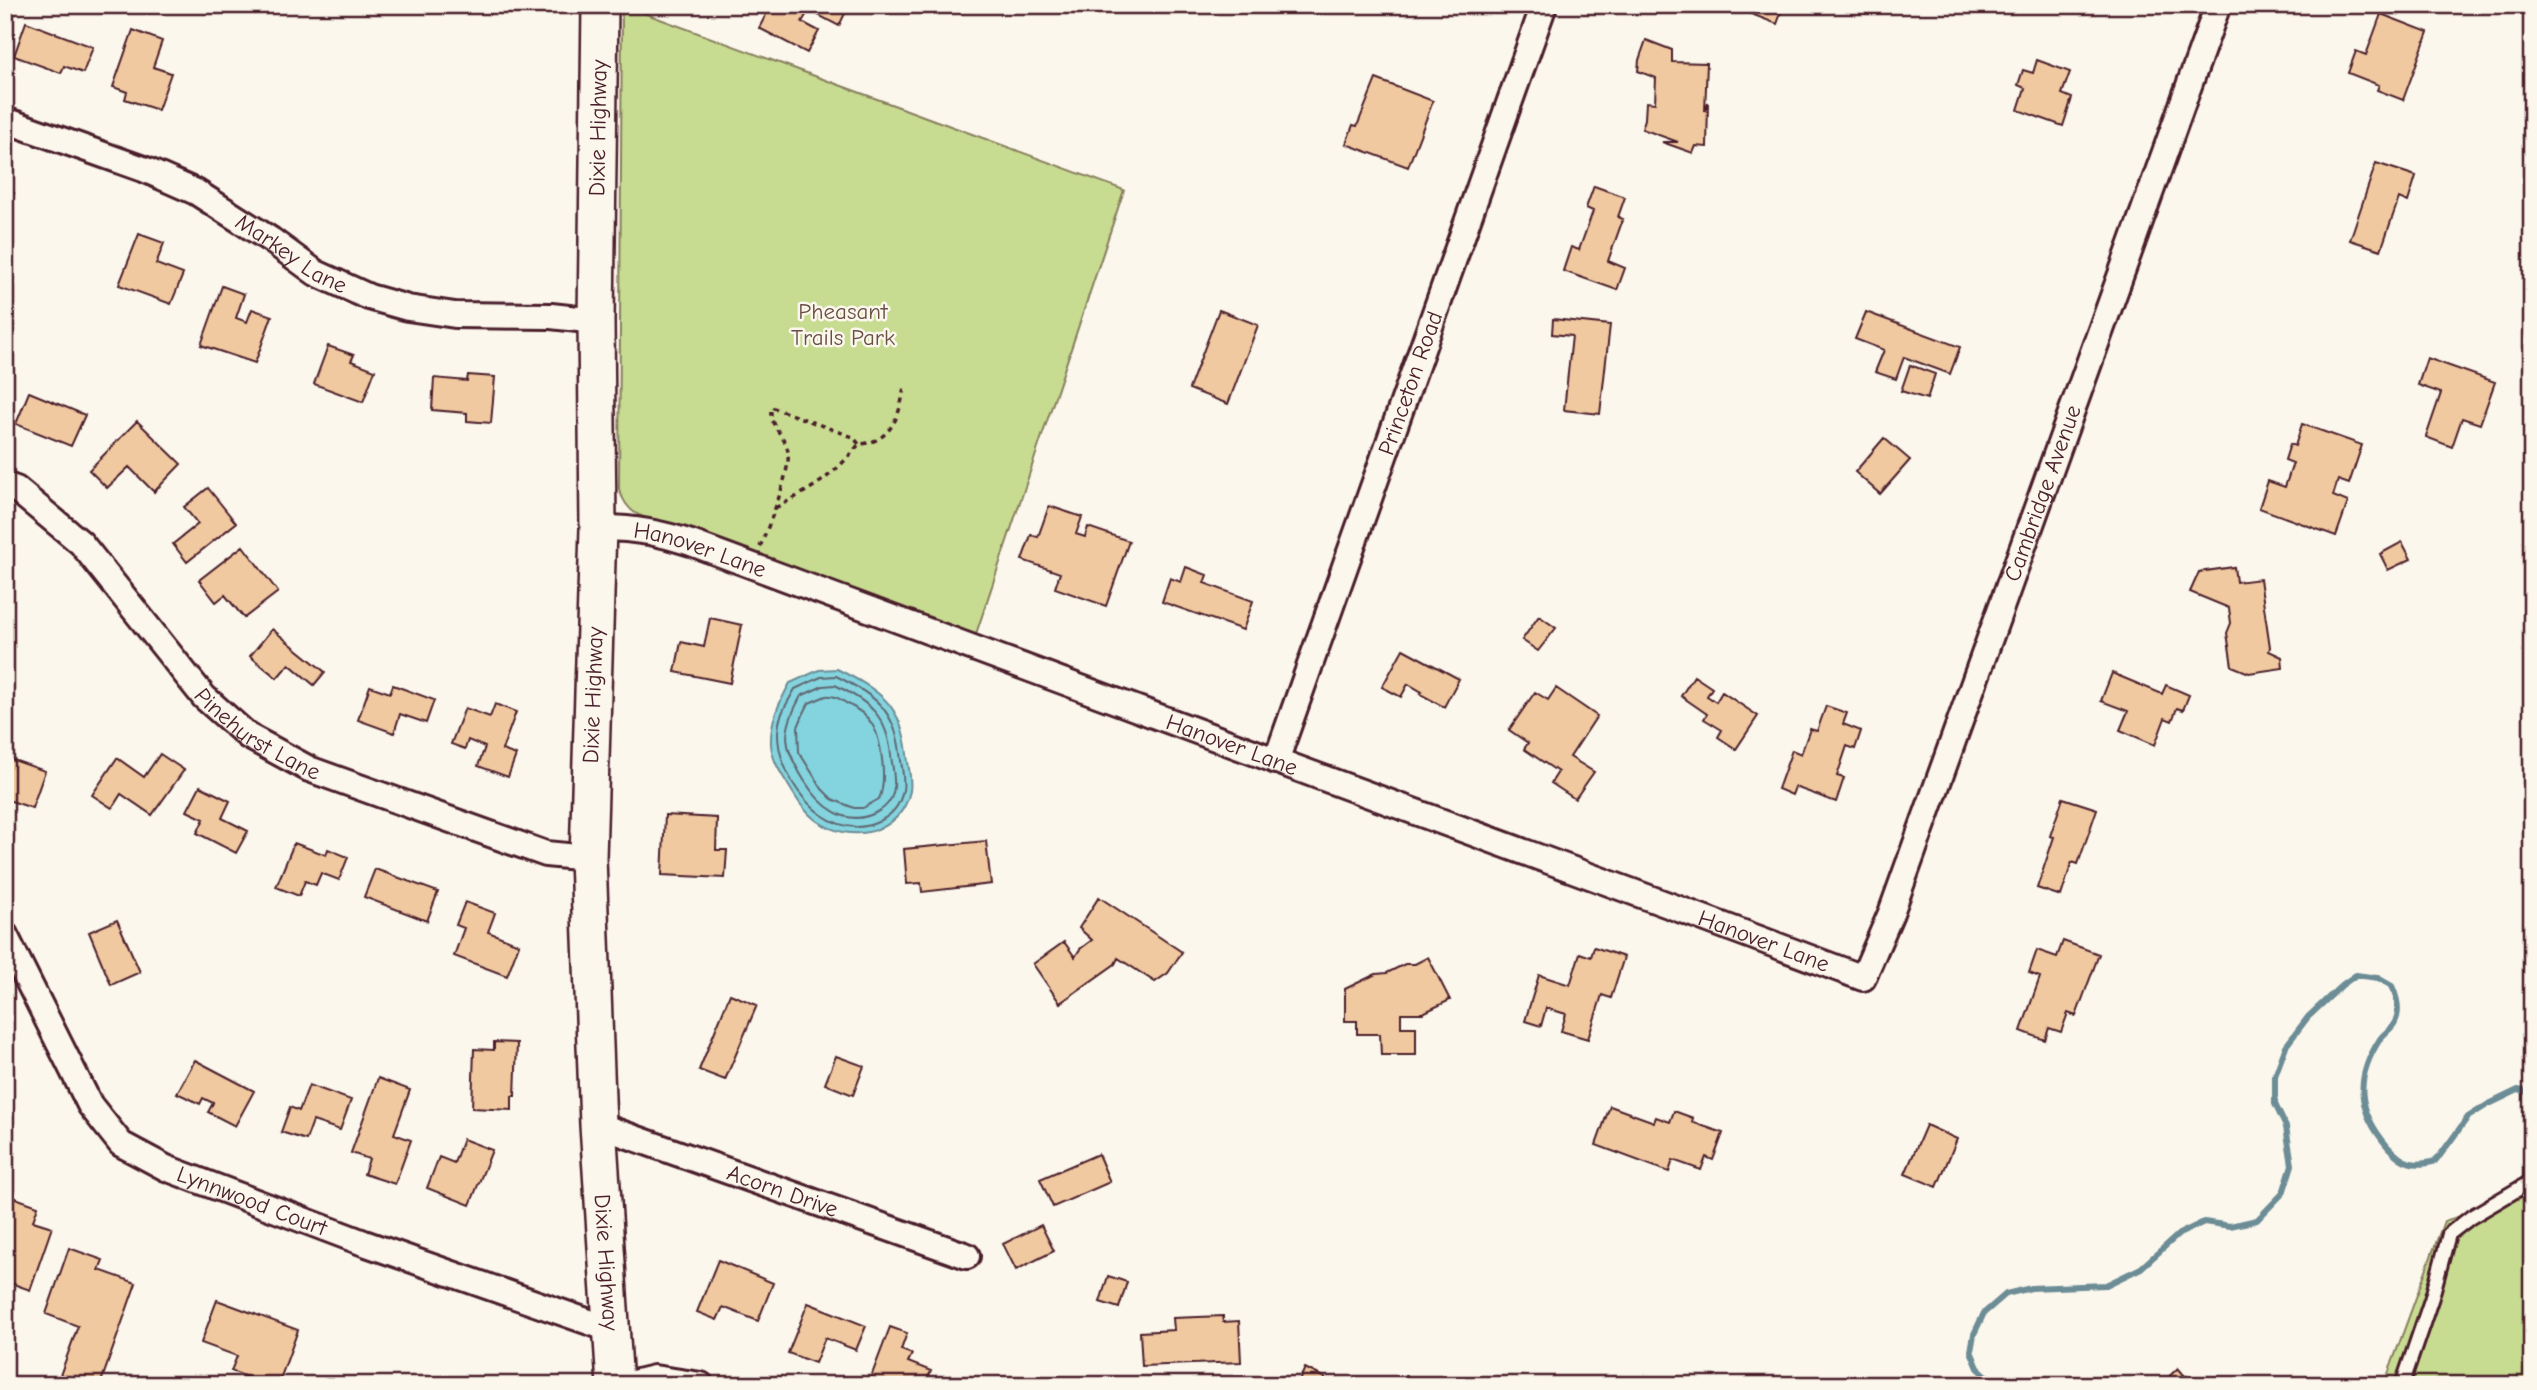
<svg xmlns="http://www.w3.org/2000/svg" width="2537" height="1390" font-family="'Comic Neue',sans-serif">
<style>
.green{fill:#c7dc91;stroke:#887e5e;stroke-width:2}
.water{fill:#83d4de;stroke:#6c8c96;stroke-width:2}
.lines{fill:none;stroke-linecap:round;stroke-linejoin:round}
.shore{stroke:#616773;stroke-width:2}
.stream{stroke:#6c8c96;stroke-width:6}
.building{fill:#f0c9a0;stroke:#4a1f2b;stroke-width:2}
.lane-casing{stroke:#4a1f2b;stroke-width:18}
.street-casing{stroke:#4a1f2b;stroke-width:30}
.secondary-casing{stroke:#4a1f2b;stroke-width:40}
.path{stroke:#4a1f2b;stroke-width:3.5;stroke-dasharray:5 5;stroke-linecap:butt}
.lane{stroke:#fbf7ec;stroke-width:12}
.street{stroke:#fbf7ec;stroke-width:24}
.secondary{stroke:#fbf7ec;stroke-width:35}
.labels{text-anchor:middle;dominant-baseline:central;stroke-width:5;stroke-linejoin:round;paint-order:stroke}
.street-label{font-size:23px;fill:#4a1f2b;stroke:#fbf7ec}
.park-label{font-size:23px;fill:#694e44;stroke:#fbf7ec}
</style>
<rect width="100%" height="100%" fill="#fbf7ec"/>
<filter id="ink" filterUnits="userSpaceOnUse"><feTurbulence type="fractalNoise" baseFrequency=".0143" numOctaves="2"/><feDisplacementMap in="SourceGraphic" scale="14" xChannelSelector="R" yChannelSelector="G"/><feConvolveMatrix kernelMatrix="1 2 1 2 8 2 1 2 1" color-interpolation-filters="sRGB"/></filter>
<g filter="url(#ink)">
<!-- green -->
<path class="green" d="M622 5 1124 190 975 637 674 525C647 517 629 520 619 489Z
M2532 1194V1385H2384L2444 1221Z"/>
<!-- water -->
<path class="water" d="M837 669C879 690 902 704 907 754 908 765 912 780 910 791 901 835 850 844 817 821 803 811 795 796 787 783 779 770 772 759 771 744 770 721 779 703 790 683L819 670Z"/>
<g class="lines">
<!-- shore -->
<path class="shore" d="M836 676C873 694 895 709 900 753 901 764 905 779 903 790 900 806 892 815 878 822 825 847 770 771 779 723 781 711 789 700 795 689L821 677Z
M835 685C869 702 887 715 891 755 892 765 895 777 894 787 893 799 887 807 877 812 846 829 820 806 804 780 783 746 781 732 801 696L823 686Z
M826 696C834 695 840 699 846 703 856 708 866 714 872 724 882 740 887 782 879 799L863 808H854L832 799 822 789 799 752 798 727 803 715 809 703Z"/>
<!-- stream -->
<path class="stream" d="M2017 1385 1990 1379 1978 1368 1971 1351 1974 1334 1984 1313 2006 1294 2031 1288 2106 1285 2141 1268 2179 1234 2204 1222 2230 1226 2257 1220 2283 1193 2292 1165 2286 1127 2275 1104V1076L2286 1046 2308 1017 2342 985 2356 975 2378 978 2392 986C2397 997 2401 1010 2395 1022 2392 1029 2384 1033 2380 1039 2354 1079 2357 1111 2388 1147 2403 1164 2415 1167 2436 1161L2468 1117 2487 1105 2518 1090 2532 1093"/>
</g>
<!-- building -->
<path class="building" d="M771 5H849L839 26 809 10 802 22 819 31 807 53 759 28Z
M1749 5H1784L1777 24 1746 12Z
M2381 14 2428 32 2403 100 2377 90 2379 85 2348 73 2356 51 2366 55Z
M26 22 93 47 83 73 64 66 61 73 14 56Z
M133 30 162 41 153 67 171 73 158 110 125 99 127 92 113 87Z
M1646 40 1672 50V62L1707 63 1705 111 1708 102 1707 147 1696 146 1693 153 1662 142H1678L1642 129 1645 119 1646 102 1655 103 1656 78 1638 71 1639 60Z
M2037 60 2070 72 2062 94 2072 98 2063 126 2018 110 2025 88 2018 85 2023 70 2033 73Z
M1376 79 1433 101 1408 167 1346 144 1353 125 1357 126Z
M2376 163 2416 176 2408 202 2399 198 2381 250 2350 240Z
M1594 186 1625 197 1618 217 1623 219 1608 261 1625 268 1617 290 1563 271 1571 247 1579 250 1593 211 1586 208Z
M5 189 14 193 5 216Z
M139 234 164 243 156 264 183 274 171 304 119 285Z
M222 286 244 294 236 318 247 322 252 309 272 316 255 363 201 345Z
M1219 310 1258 325 1228 404 1189 389Z
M1866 312 1960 347 1950 374 1904 357 1896 379 1875 372 1884 350 1855 339Z
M1553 319 1610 325 1600 414 1564 410 1572 336 1552 334Z
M328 346 354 355 351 361 375 370 363 402 314 384Z
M2427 358 2495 382 2480 424 2462 418 2452 447 2426 437 2441 393 2418 385Z
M1910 365 1935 374 1927 399 1901 391Z
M468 375 495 377 491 423 467 421V413L432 410 434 378 467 381Z
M29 392 85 415 71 446 16 424Z
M137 421 181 464 154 492 129 467 107 488 89 470Z
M2302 424 2362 445 2349 484 2338 480 2333 496 2348 502 2336 536 2259 508 2268 481 2285 487 2293 463 2285 460 2290 444 2295 446Z
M1884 438 1910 460 1880 494 1855 472Z
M208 488 236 523 187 562 173 544 198 524 184 507Z
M1049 506 1082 517 1076 534 1085 537 1088 527 1129 541 1106 606 1055 588 1060 573 1022 560 1031 535 1038 537Z
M2402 542 2411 559 2388 570 2380 554Z
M243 546 278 592 244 618 225 595 216 602 199 580Z
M1186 567 1207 575 1204 583 1253 601 1243 630 1162 602 1170 578 1181 582Z
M2234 567 2236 582 2260 579 2270 647 2269 651 2282 657 2283 668 2249 673 2232 666 2227 633 2231 623 2229 608 2190 592 2199 572Z
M1539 616 1556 628 1538 651 1522 640Z
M710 618 742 625 730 683 675 672 681 642 704 647Z
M272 629 325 672 314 685 289 664 277 678 250 656Z
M1403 649 1459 679 1444 707 1420 694 1422 692 1408 684 1401 697 1382 687Z
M2112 673 2162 694 2166 685 2189 695 2183 710 2177 708 2172 721 2165 718 2155 745 2120 730 2128 711 2101 701Z
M1694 676 1712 688 1707 696 1716 702 1722 692 1758 716 1736 749 1718 737 1722 730 1704 719 1707 714 1681 696Z
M393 685 434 700 426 723 400 714 394 733 358 720 370 686 390 693Z
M1556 688 1597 716 1570 757 1594 772 1575 799 1551 783 1558 772 1524 749 1528 743 1509 730 1535 692 1548 700Z
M495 704 516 712 502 750 516 755 508 777 478 766 485 747 468 740 465 749 451 744 465 708 490 717Z
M1826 706 1847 713 1843 724 1861 731 1855 749 1847 746 1837 776 1844 778 1836 802 1795 787 1792 795 1778 789 1792 750 1801 754 1810 729 1817 731Z
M160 754 184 770 152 815 121 794 112 808 92 795 117 758 144 777Z
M5 757 45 771 32 808 5 799Z
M200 786 230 801 222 818 248 831 236 853 197 833 204 819 187 811Z
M2063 798 2097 809 2078 864 2072 862 2061 896 2037 888 2054 837 2050 836Z
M665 815 717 818 716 850H727L725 878 662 875Z
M986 841 991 884 922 892 921 883 907 884 904 849Z
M294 843 326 855 328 849 348 857 339 880 321 873 316 885 305 881 299 896 276 887Z
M375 869 438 892 427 921 364 897Z
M1099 897 1182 952 1168 973 1155 982 1118 958 1115 964 1060 1003 1033 964 1064 942 1075 957 1080 949 1092 940 1079 928Z
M465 902 495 913 488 932 519 944 507 976 454 956 464 928 456 925Z
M117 920 140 972 111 985 89 932Z
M2063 941 2099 954 2076 1016 2068 1013 2061 1032 2049 1028 2045 1040 2021 1031 2040 977 2029 973 2037 950 2057 957Z
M1594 947 1624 957 1611 998 1602 995 1588 1039 1561 1031 1566 1014 1546 1008 1541 1026 1525 1021 1539 975 1570 985 1580 953 1591 957Z
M1428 957 1450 1000 1423 1013H1401V1027H1416V1055H1381L1380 1034H1357V1021H1345V989L1376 974 1387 973 1405 964H1415Z
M730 994 757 1005 725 1080 699 1070Z
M494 1042 517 1043 515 1096H512V1110L472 1108 474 1049 494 1050Z
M836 1056 864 1066 853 1095 825 1084Z
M195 1060 254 1091 235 1126 208 1112 213 1103 203 1098 200 1104 177 1093Z
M378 1078 410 1090 394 1134 411 1140 395 1184 364 1174 369 1159 351 1153Z
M309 1085 351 1100 340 1130 313 1121 306 1140 281 1132 290 1107 299 1111Z
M1610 1106 1654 1122 1656 1117 1670 1122 1674 1111 1693 1118 1692 1122 1723 1133 1713 1160 1706 1157 1701 1170 1673 1160 1669 1172 1596 1145Z
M1926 1125 1957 1139 1937 1187 1905 1174Z
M463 1139 492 1150 470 1205 427 1188 439 1157 454 1163Z
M1098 1154 1110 1182 1053 1207 1040 1179Z
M7 1195 38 1206 33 1221 52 1227 30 1290 5 1281V1201Z
M1041 1225 1054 1251 1016 1270 1003 1244Z
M69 1248 103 1260 99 1270 136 1283 100 1385H68L58 1381 78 1326 46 1314Z
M718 1260 773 1283 758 1321 723 1307 717 1320 697 1312Z
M1108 1276 1127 1282 1119 1308 1100 1302Z
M217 1300 298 1330 278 1385H268L231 1371 237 1356 201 1343Z
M808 1303 866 1326 856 1350 825 1338 815 1363 788 1353Z
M1223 1316V1322L1239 1321 1241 1362 1142 1366 1140 1332 1174 1330 1173 1318Z
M890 1327 907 1333 901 1350 912 1354 908 1362 931 1371 925 1385H868Z
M1305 1368 1325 1378 1322 1385H1297Z
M2178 1368 2190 1382 2198 1376 2206 1385H2160Z"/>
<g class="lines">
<defs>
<path id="lane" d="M2402 1385 2432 1297 2449 1234 2471 1217 2532 1181"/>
<g id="street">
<path id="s1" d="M5 120 146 170 196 192 271 240 316 273 369 297 408 308 455 315 551 316 596 321"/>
<path id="s2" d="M5 485 16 489 81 543 204 697 248 736 309 769 546 854 588 858"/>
<path id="s3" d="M598 528C631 527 659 532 691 543 888 615 1083 690 1280 762 1474 834 1669 904 1863 978L1891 913 2218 5"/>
<path id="s4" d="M1276 761 1544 5"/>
<path id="s5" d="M5 935 90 1105 121 1144 166 1168 364 1243 612 1330"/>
<path id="s6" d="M598 1125 967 1256"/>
<path d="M625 1385 654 1378 701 1385"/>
</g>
<g id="secondary">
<path id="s7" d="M600 5 596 321 598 528 588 858 598 1125 615 1385"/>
</g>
</defs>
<!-- lane casing -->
<use href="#lane" class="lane-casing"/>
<!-- street casing -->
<use href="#street" class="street-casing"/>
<!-- secondary casing -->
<use href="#secondary" class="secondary-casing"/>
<!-- path -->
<path class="path" d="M775 508C812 489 833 477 859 444 892 443 902 411 904 384
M760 547C768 527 791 472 788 452 785 433 769 429 771 407L853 437 859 444"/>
<!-- lane -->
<use href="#lane" class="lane"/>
<!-- street -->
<use href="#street" class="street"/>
<!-- secondary -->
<use href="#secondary" class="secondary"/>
</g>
</g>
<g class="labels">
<!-- street labels -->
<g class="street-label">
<text transform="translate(598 128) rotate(-89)">Dixie Highway</text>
<text stroke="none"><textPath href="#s1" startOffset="318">Markey Lane</textPath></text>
<text stroke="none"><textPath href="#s4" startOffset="401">Princeton Road</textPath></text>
<text stroke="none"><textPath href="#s3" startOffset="1862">Cambridge Avenue</textPath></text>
<text stroke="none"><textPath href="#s3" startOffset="105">Hanover Lane</textPath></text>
<text transform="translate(593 695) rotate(-88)">Dixie Highway</text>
<text stroke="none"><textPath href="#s2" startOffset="359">Pinehurst Lane</textPath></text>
<text stroke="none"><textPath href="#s3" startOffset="672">Hanover Lane</textPath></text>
<text stroke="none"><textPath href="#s3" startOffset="1239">Hanover Lane</textPath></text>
<text stroke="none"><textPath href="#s6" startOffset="196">Acorn Drive</textPath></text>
<text stroke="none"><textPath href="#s5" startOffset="383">Lynnwood Court</textPath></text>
<text stroke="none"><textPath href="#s7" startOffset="1258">Dixie Highway</textPath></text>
</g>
<!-- park labels -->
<g class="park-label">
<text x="843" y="311">Pheasant<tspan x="843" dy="26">Trails Park</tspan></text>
</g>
</g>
<!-- margin -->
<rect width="2537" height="1390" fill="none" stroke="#fbf7ec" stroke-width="28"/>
<rect x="14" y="14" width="2509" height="1362" fill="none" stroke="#4a1f2b" stroke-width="2.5" filter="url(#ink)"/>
</svg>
